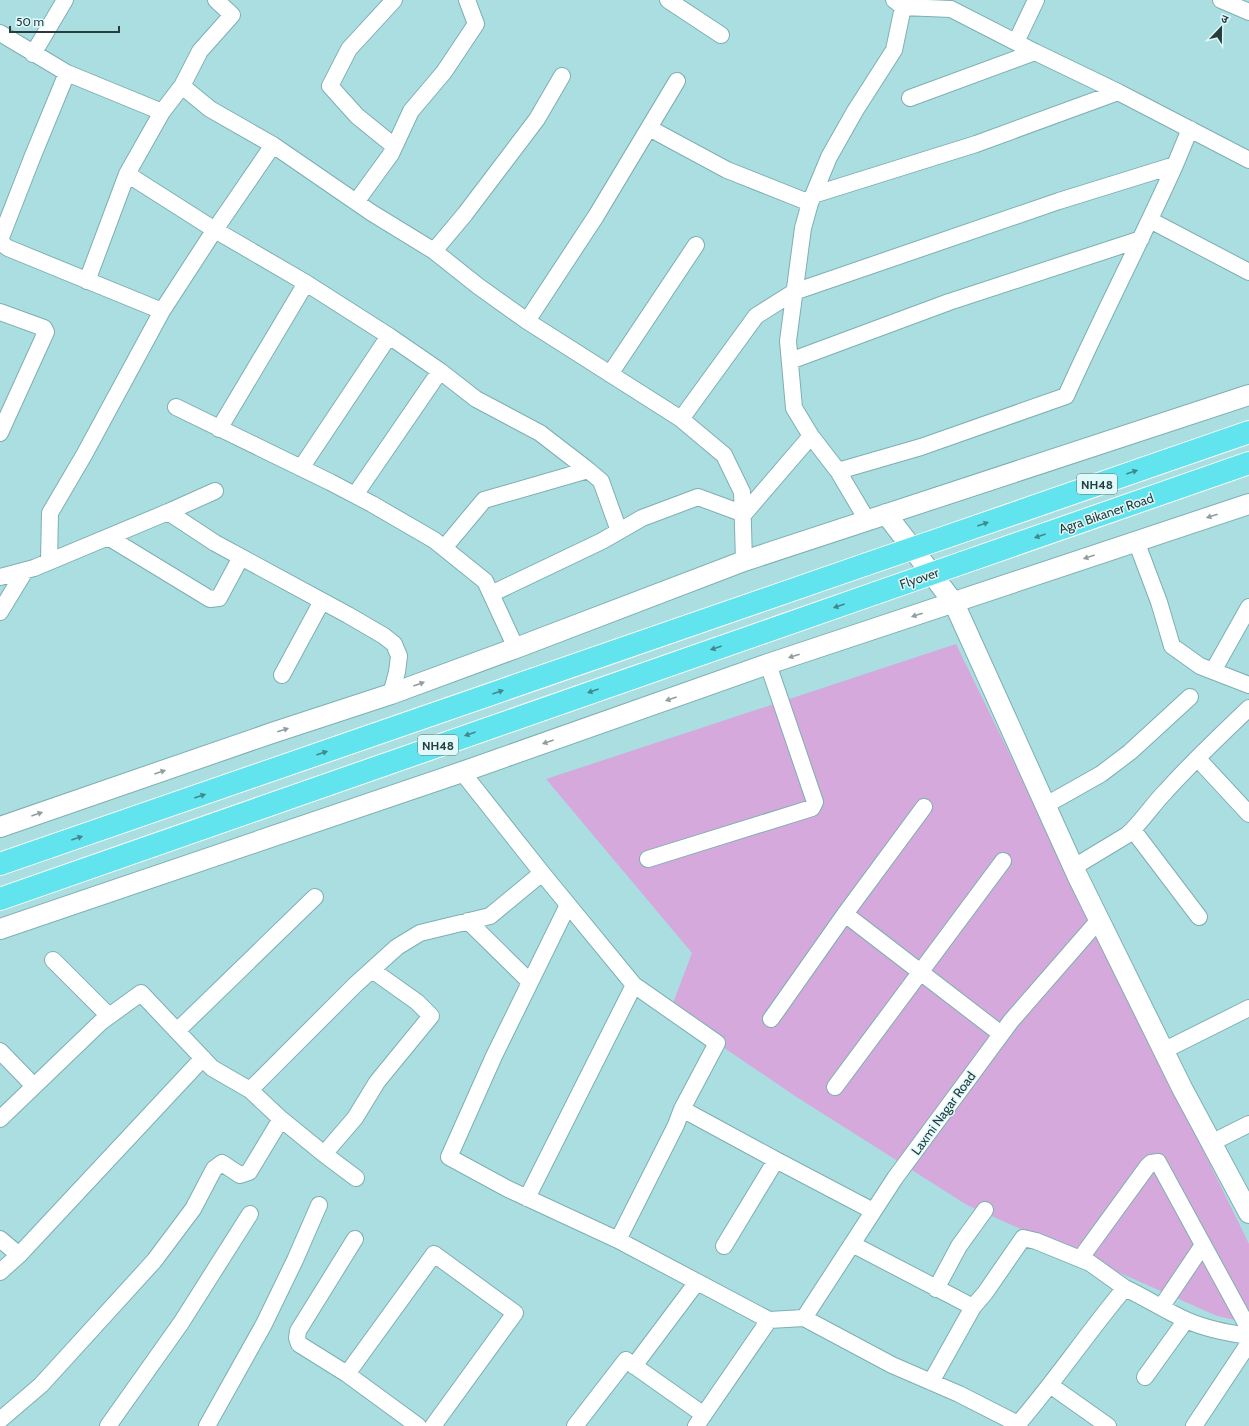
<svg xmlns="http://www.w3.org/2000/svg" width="1249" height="1426" font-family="Cabin,'Noto Sans Devanagari',sans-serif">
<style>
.green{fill:#d6a9dd}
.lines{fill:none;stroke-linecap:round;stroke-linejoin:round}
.minor-casing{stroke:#7dafb3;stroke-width:18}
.tertiary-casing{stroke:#7dafb3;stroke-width:22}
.trunk-casing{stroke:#fff;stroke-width:24}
.minor{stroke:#fff;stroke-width:16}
.tertiary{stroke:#fff;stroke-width:20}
.trunk{stroke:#62e4ee;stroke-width:22}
.trunk-bridge-casing{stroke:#fff;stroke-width:24;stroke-linecap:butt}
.trunk-bridge{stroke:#62e4ee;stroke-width:22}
.oneway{fill:#41888d}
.oneway2{fill:#929e9e}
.labels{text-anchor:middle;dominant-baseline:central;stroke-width:3;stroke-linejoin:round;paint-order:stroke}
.shield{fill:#e0f9fb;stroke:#5e7576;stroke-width:1}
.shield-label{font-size:12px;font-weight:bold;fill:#263c3d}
.street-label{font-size:13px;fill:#263c3d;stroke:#e0f9fb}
</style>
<rect width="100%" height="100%" fill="#aadee1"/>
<!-- green -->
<path class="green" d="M956 644 1249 1244V1323L1217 1316 967 1205 795 1096 670 1011 692 953 546 779Z"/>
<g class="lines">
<defs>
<path id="minor" d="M216 0 232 15 200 51 182 86 210 109 273 145 372 213 434 251 478 286 527 321 681 419 724 455 742 492 744 561
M394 0 349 49 330 86 357 116 394 146
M668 0 721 35
M894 0 903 7 951 9 1035 52 1118 92 1249 160
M1221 0 1249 12
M0 33 67 73 162 112
M1016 42 1036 0
M33 54 65 0
M910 98 1035 52
M649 128 727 170 810 203
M127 174 215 230 306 283 389 336 440 371 476 399 540 433 588 470
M813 195 976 144 1118 92
M356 202 391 154 411 111 444 72 476 24 467 0
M1150 220 1249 272
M0 240 32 158 67 73
M0 241 1 243 8 248 162 311 84 455 50 513 49 561
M434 251 465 214 537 119 562 76
M87 281 127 174 162 112 182 86
M162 311 210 237 273 145
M0 312 44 328 46 332 0 433
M527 321 596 216 677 81
M790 361 949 302 1141 239
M610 374 696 245
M176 407 330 482 372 504 434 540 485 581 516 648
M681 419 756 316 794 292 1059 201 1175 165 1190 129
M219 429 306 283
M301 468 389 336
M838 471 921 447 1066 396C1101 318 1140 243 1175 165
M355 495 440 371
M168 512 215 543 348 615 384 636 394 644 399 656 397 672 391 694
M867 520 838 471 811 436 794 408 788 341 803 228 810 203 829 157 855 111 894 50 903 7
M108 537 210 599 219 598 241 557
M1136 541 1159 602 1172 646 1200 666 1249 685
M444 548 484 500 588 470 601 481 619 531
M0 577 34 568 168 512 215 491
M491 594 602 541 642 518 698 497 744 514 811 436
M0 612 25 571
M1213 671 1249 607
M282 675 322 601
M1198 759 1249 814
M462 772 542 873 634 985 717 1043 682 1109 676 1125 618 1240 769 1320 804 1318 892 1365 959 1394 1018 1424C1056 1380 1088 1332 1125 1288 1146 1298 1166 1311 1186 1320 1206 1329 1227 1333 1249 1336
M1046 805 1101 774 1130 752 1190 697
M1133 830 1199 917
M648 859 812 808 815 802 768 664
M1074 867 1127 835C1142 822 1152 805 1166 791 1192 762 1221 735 1249 708
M568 905 494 1056 449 1157 508 1189 618 1240
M845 914 1001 1034
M468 921 530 982
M53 960 109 1016
M771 1019 845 914 924 807
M178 1030 315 897
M0 1051 34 1086
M1163 1051 1249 1008
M835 1087 1003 861
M250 1090 355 985 397 947 420 933 490 916 542 873
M682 1109 776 1160 873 1211
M0 1119 101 1022 141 993 212 1068 250 1090 281 1119 324 1154 355 1118 377 1082 431 1016 417 1002 372 970
M1211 1143 1249 1124
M324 1154 356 1178
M527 1198 634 985
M0 1239 19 1255
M355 1239 298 1331 297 1338 299 1344 347 1374 418 1426
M852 1244 973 1307
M724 1246 776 1160
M1080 1259 1147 1167 1151 1163 1158 1162 1249 1329
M0 1272 19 1255 203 1058
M936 1289 959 1246 985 1210
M1162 1306 1203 1245
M804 1318 895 1178 1011 1021 1099 920
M634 1366 697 1282
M347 1374 434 1254 515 1313 433 1426
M1145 1377 1186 1320
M931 1382 973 1307 985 1293 1023 1238 1036 1241 1090 1263 1125 1288
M1050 1385 1108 1426
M0 1420 41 1385 154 1261 193 1209 214 1169 222 1163 240 1175 249 1172 281 1119
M108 1426 181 1323 250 1214
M207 1426 264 1324 295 1260 319 1205
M575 1426 626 1360 704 1415
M696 1426 769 1320
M1194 1426 1249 1343"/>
<path id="tertiary" d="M886 514 954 603 1077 875 1182 1088 1249 1213
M0 827 272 733 391 694 516 648 744 561 1249 395
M0 929 462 772 768 664 1249 504"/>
<path id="trunk" d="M946 537 1249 432
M962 563 1249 463
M0 864 867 564
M0 899 876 593"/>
</defs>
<!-- minor casing -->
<use href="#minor" class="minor-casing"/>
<!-- tertiary casing -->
<use href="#tertiary" class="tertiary-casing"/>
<!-- trunk casing -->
<use href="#trunk" class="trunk-casing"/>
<!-- minor -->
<use href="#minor" class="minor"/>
<!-- tertiary -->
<use href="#tertiary" class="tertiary"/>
<!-- trunk -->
<use href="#trunk" class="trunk"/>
<defs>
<path id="trunk-bridge" d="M867 564 946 537
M876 593 962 563"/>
</defs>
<!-- trunk-bridge casing -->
<use href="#trunk-bridge" class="trunk-bridge-casing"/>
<!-- trunk-bridge -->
<use href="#trunk-bridge" class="trunk-bridge"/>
</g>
<!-- one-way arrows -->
<defs><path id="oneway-solid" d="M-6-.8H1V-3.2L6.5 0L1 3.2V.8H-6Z"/></defs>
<g class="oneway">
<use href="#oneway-solid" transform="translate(1132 472) rotate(-19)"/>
<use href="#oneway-solid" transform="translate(983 524) rotate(-19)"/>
<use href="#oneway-solid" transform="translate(1040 536) rotate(161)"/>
<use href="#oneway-solid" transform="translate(839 606) rotate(161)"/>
<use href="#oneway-solid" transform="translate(716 648) rotate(161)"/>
<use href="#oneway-solid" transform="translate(593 691) rotate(161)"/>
<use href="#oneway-solid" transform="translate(498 692) rotate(-19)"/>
<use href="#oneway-solid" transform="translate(470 734) rotate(161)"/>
<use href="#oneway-solid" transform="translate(322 753) rotate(-19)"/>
<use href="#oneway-solid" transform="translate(200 796) rotate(-19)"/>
<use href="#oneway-solid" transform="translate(77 838) rotate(-19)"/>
</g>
<g class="oneway2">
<use href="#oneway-solid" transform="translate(1212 516) rotate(162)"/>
<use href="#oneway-solid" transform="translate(1089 557) rotate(161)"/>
<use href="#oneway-solid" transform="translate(917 615) rotate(162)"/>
<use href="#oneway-solid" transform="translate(794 656) rotate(162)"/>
<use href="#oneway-solid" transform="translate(419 684) rotate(-20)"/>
<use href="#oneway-solid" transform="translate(671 699) rotate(161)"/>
<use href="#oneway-solid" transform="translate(283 730) rotate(-18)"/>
<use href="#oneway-solid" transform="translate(548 742) rotate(161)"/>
<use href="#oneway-solid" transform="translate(160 772) rotate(-19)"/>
<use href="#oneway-solid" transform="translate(37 814) rotate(-19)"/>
</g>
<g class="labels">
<!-- shield labels -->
<g class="shield">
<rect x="1077" y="474" width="40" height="20" rx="3"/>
<rect x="418" y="735" width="40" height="20" rx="3"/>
</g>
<g class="shield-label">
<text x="1097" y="484">NH48</text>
<text x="438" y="745">NH48</text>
</g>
<!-- street labels -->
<g class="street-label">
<text transform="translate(1106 513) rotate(-19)">Agra Bikaner Road</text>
<text transform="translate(919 578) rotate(-19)">Flyover</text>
<text transform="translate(943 1113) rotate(-54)">Laxmi Nagar Road</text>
</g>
</g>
<!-- north arrow -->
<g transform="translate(1221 28) rotate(22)" stroke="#e0f9fb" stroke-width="3" paint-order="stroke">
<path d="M0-3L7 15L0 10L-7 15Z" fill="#263c3d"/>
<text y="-6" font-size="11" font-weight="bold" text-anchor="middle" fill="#263c3d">उ</text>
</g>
<!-- scale -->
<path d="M10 26v6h109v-6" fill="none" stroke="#263c3d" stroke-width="2"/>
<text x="16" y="26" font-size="12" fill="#263c3d" stroke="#e0f9fb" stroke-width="3" paint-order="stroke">50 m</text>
</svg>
